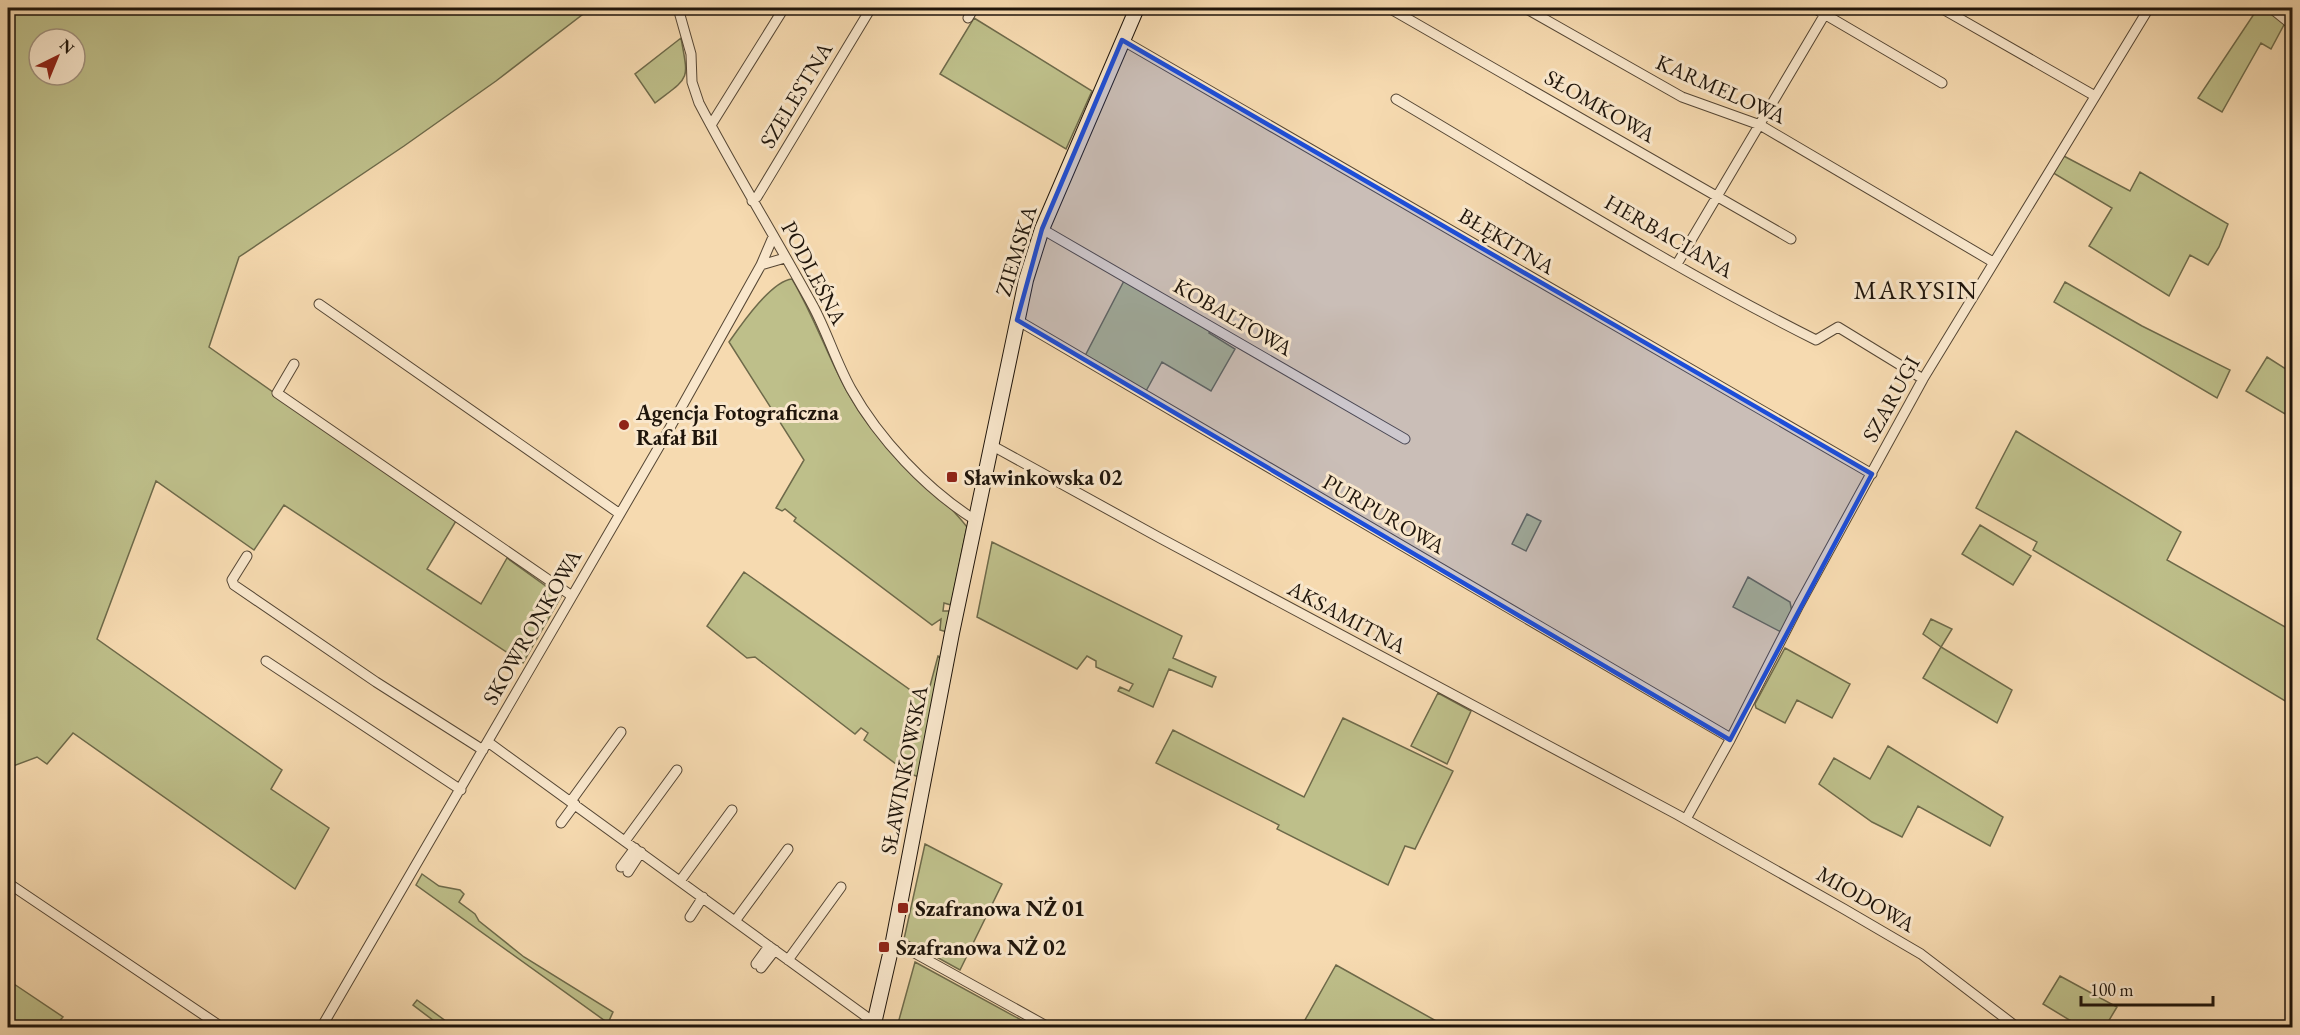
<svg xmlns="http://www.w3.org/2000/svg" width="2300" height="1035" font-family="'EB Garamond',serif">
<style>
.green{fill:#bebf8a;stroke:#6e6a4a;stroke-width:1.5;fill-rule:evenodd}
.lines{fill:none;stroke-linecap:round;stroke-linejoin:round}
.street-casing{stroke:#554634;stroke-width:11}
.secondary-casing{stroke:#1f150b;stroke-width:16}
.street{stroke:#f9e7cc;stroke-width:9}
.secondary{stroke:#f9e7cc;stroke-width:14}
.marked{fill:#1d4ed8;fill-opacity:0.2;stroke:#1d4ed8;stroke-width:4.5;stroke-linejoin:round}
.poi-dot{fill:#8f2418;stroke:#f9e7cc;stroke-width:2}
.labels{text-anchor:middle;dominant-baseline:central;stroke-width:6;stroke-linejoin:round;paint-order:stroke}
.street-label{font-size:22px;fill:#1f150b;stroke:#f9e7cc}
.poi-label{font-size:22px;font-weight:bold;fill:#1f150b;stroke:#f9e7cc;text-anchor:start}
.quarter-label{font-size:26px;letter-spacing:1.5px;fill:#1f150b;stroke:#f9e7cc}
</style>
<rect width="100%" height="100%" fill="#f6dab0"/>
<filter id="stains"><feTurbulence type="fractalNoise" baseFrequency=".00333" numOctaves="4"/><feColorMatrix values="0 0 0 0 .2 0 0 0 0 .09 0 0 0 0 .02 0 0 0 .5 -.17"/></filter>
<radialGradient id="worn" r=".72"><stop offset=".6" stop-color="#630" stop-opacity="0"/><stop offset="1" stop-color="#630" stop-opacity=".3"/></radialGradient>
<!-- green -->
<path class="green" d="M8 8H591L496 81 404 146 239 257 209 347 456 521 427 569 481 604 507 558 561 597 523 663 284 505 254 550 156 481 97 639 282 770 271 789 329 828 295 889 73 733 47 764 37 757 8 768ZM39 39H75V75H39Z
M2258 8H2269L2286 21 2271 49 2261 43 2222 112 2198 98Z
M974 18 1092 91 1066 149 940 74Z
M681 38C689 82 690 76 655 103L635 74Z
M2060 154 2130 191 2140 172 2228 224 2219 247 2208 265 2190 255 2169 296 2089 246 2112 208 2050 171Z
M1126 277 1211 328 1209 333 1235 349 1211 391 1162 362 1146 391 1085 356Z
M792 279C819 324 833 375 863 417 892 459 936 487 967 527L951 605 944 603 943 611H951L947 632 940 630 941 619 932 625 794 521 796 518 785 509 782 511 776 508 804 460 729 342C741 325 771 281 792 279Z
M2065 282 2142 326 2230 370 2217 398 2054 302Z
M2267 357 2292 373V418L2246 391Z
M2016 431 2181 532 2167 560 2292 631V705L2033 550 2037 542 1976 508Z
M1527 514 1541 521 1526 551 1512 544Z
M1980 525 2031 556 2013 585 1962 554Z
M992 542 1182 636 1173 658 1216 677 1212 687 1169 669 1153 707 1118 691 1120 687 1129 691 1133 684 1096 667V661L1087 656 1077 669 977 617Z
M744 572 926 701 938 656 945 659 919 777 908 773 864 740 868 733 861 728 855 734 755 657 747 658 707 626Z
M1748 577 1790 602 1792 612 1781 632 1733 607Z
M1931 619 1952 629 1941 647 2012 690 1997 723 1923 678 1941 647 1923 634Z
M1785 648 1850 684 1832 718 1797 700 1785 723 1756 708 1755 704Z
M1438 693 1471 711 1447 764 1411 746Z
M1343 718 1453 771 1415 849 1405 846 1388 885 1277 829 1279 825 1156 763 1173 730 1304 797Z
M1888 746 2003 817 1990 846 1918 806 1902 837 1872 822 1819 784 1834 758 1870 779Z
M925 844 1002 884 960 970 904 939Z
M422 874 439 886 460 890 464 894 459 902 475 914 479 921 524 957 613 1012 608 1023 416 885Z
M915 962 1034 1027H897Z
M1336 965 1447 1027H1301Z
M2060 976 2117 1007 2105 1027H2081L2043 1004Z
M8 980 63 1017 54 1027H8Z
M417 1000 454 1027H437L438 1024 413 1005Z"/>
<g class="lines">
<defs>
<path id="street" d="M678 8 691 54 692 82 699 103C735 172 776 238 813 306 827 332 836 362 851 389 879 439 926 489 975 520
M1389 8 1791 239
M1525 8 1682 97 1760 125 1993 262
M1814 8 1942 83
M1941 8 2095 96
M2271 8 2292 25
M968 18 974 8
M1122 40 1872 474
M1396 99C1535 181 1672 268 1816 340L1838 327 1923 379
M711 125 784 8
M752 201 757 197 871 8
M1042 229 1405 439
M1677 264 1825 14
M761 265 773 237
M319 304 620 514
M1017 320 1727 736 1730 740
M294 364 277 393 572 596
M991 445 1160 538 1678 815 1844 909 1921 954 2018 1028
M247 556 232 580 234 585 376 682 483 750
M266 661 461 790
M488 742 875 1023
M571 801 621 732
M1686 819 1730 740 1799 605 1923 379 2149 8
M561 823 575 804
M625 841 677 770
M621 867 635 848
M628 872 641 852
M680 881 732 810
M8 883 223 1028
M690 917 703 897
M735 921 788 849
M893 941 1050 1028
M788 960 841 887
M756 964 769 946
M761 968 775 950
M321 1028 667 433 761 265 785 258"/>
<path id="secondary" d="M873 1028 893 941 952 633 1026 280 1042 229 1137 8"/>
</defs>
<!-- street casing -->
<use href="#street" class="street-casing"/>
<!-- secondary casing -->
<use href="#secondary" class="secondary-casing"/>
<!-- street -->
<use href="#street" class="street"/>
<!-- secondary -->
<use href="#secondary" class="secondary"/>
</g>
<!-- marked area -->
<path class="marked" d="M1122 40 1872 474 1730 740 1017 320 1042 229Z"/>
<!-- markers -->
<g class="poi-dot">
<circle cx="624" cy="425" r="6"/>
<rect x="946" y="471" width="12" height="12" rx="3"/>
<rect x="897" y="902" width="12" height="12" rx="3"/>
<rect x="878" y="941" width="12" height="12" rx="3"/>
</g>
<g class="labels">
<!-- street labels -->
<g class="street-label">
<text transform="translate(1721 89) rotate(24)">KARMELOWA</text>
<text transform="translate(796 95) rotate(-59)">SZELESTNA</text>
<text transform="translate(1600 106) rotate(30)">SŁOMKOWA</text>
<text transform="translate(1669 236) rotate(30)">HERBACIANA</text>
<text transform="translate(1507 241) rotate(31)">BŁĘKITNA</text>
<text transform="translate(1016 251) rotate(-73)">ZIEMSKA</text>
<text transform="translate(814 273) rotate(62)">PODLEŚNA</text>
<text transform="translate(1233 317) rotate(30)">KOBALTOWA</text>
<text transform="translate(1891 399) rotate(-61)">SZARUGI</text>
<text transform="translate(1384 514) rotate(30)">PURPUROWA</text>
<text transform="translate(1347 617) rotate(28)">AKSAMITNA</text>
<text transform="translate(532 627) rotate(-60)">SKOWRONKOWA</text>
<text transform="translate(904 770) rotate(-79)">SŁAWINKOWSKA</text>
<text transform="translate(1866 899) rotate(30)">MIODOWA</text>
</g>
<!-- poi labels -->
<g class="poi-label">
<text x="636" y="412">Agencja Fotograficzna<tspan x="636" dy="25">Rafał Bil</tspan></text>
<text x="964" y="477">Sławinkowska 02</text>
<text x="915" y="908">Szafranowa NŻ 01</text>
<text x="896" y="947">Szafranowa NŻ 02</text>
</g>
<!-- quarter labels -->
<g class="quarter-label">
<text x="1916" y="290">MARYSIN</text>
</g>
</g>
<!-- margin -->
<rect width="2300" height="1035" fill="none" stroke="#f6dab0" stroke-width="30"/>
<rect x="9" y="9" width="2282" height="1017" fill="none" stroke="#1f150b" stroke-width="3"/>
<rect x="15" y="15" width="2270" height="1005" fill="none" stroke="#1f150b" stroke-width="1.5"/>
<!-- north arrow -->
<g transform="translate(57 57) rotate(43)"><circle r="28" fill="#f9e7cc" stroke="#a2937f" stroke-width="1.5"/>
<path d="M0-4.5L10 22L0 15L-10 22Z" fill="#8f2418"/>
<text y="-9" font-size="16" font-weight="bold" text-anchor="middle" fill="#1f150b">N</text>
</g>
<!-- scale -->
<path d="M2081 996v9h132v-9" fill="none" stroke="#1f150b" stroke-width="3"/>
<text x="2090" y="996" font-size="18" fill="#1f150b" stroke="#f9e7cc" stroke-width="4.5" paint-order="stroke">100 m</text>
<rect width="100%" height="100%" filter="url(#stains)"/>
<rect width="100%" height="100%" fill="url(#worn)"/>
</svg>
